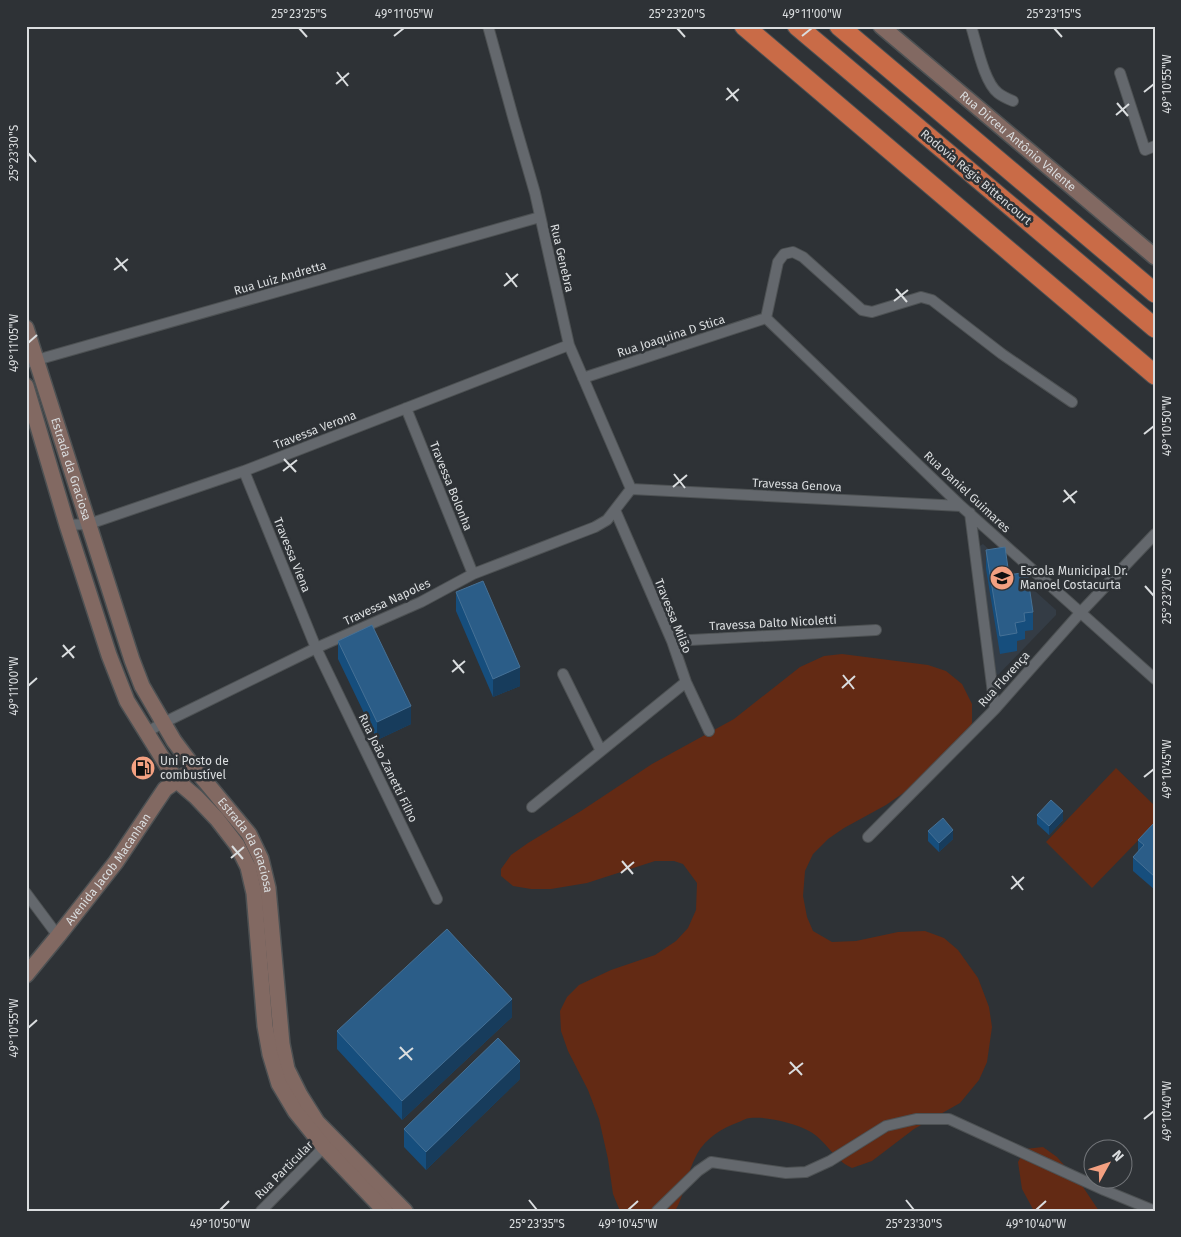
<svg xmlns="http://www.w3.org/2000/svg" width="1181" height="1237" font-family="'Fira Sans',sans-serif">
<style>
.built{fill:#343c45}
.green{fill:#632a14}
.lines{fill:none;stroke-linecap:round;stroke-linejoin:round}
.street-casing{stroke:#4d5153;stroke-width:12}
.secondary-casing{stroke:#4d5153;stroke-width:18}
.highway-casing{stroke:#4d5153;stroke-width:21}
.street{stroke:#64686d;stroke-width:10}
.secondary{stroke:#826962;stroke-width:15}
.highway{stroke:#c96b47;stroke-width:19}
.wall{fill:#164e7d}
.shaded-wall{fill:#173c5c}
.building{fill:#2b5d88;stroke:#467196}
.ticks{fill:none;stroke:#dadddf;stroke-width:2}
.labels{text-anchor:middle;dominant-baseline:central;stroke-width:5;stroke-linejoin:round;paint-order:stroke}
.street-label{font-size:12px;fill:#dadddf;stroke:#2e3236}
.poi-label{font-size:12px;fill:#dadddf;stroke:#2e3236;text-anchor:start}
.neatline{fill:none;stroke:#dadddf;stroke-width:2}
.ticks-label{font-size:12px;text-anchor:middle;fill:#dadddf}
</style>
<rect width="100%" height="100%" fill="#2e3236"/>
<!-- built -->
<path class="built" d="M983 544 1056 610V615L998 675 994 673 978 547Z"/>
<!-- green -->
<path class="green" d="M842 654 928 665 946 671 962 684 972 704V723L965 739 918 783 886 805 844 828 828 839 813 854 805 871 803 896 807 917 813 931 832 942 856 941 898 932 925 931 944 938 958 950 978 978 989 1007 992 1027 987 1062 979 1080 960 1103 914 1129 872 1161 852 1168C834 1160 826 1140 809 1131 795 1123 765 1116 750 1118 746 1118 742 1121 739 1122 722 1128 706 1138 697 1154 687 1172 685 1194 675 1211H620L613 1194 608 1159 599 1119 588 1090 568 1051 561 1031 560 1011 567 997 579 985 611 970 655 955 676 941 688 928 696 910 697 883 683 864 674 861H655L587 883 551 889H531L513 886 501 876V869L511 855 528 843 581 811 652 764 734 719 800 667 824 656Z
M1116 768 1155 806V823L1092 888 1046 842Z
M1043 1147 1057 1157 1083 1187 1099 1211H1034L1022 1189 1018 1162 1025 1149Z"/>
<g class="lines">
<defs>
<path id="street" d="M488 26 513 117 535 193 569 345 631 489
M971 26C977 45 984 82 998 93 1003 97 1008 99 1013 101
M1120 73 1145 150 1155 146
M766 318 961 506 1155 679
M766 318 778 262 784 254 793 252 803 257 862 310 872 312 921 297 932 300 1002 354 1072 402
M26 363 540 217
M583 378 766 318
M406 408 473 574
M244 471 316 648 437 899
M631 489 961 506
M615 510 672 641 686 682 709 731
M970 513 995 709
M67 525 89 524 244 471 569 345
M672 641 876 630
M563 674 601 751
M145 733 163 723 316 648 421 602 473 574 595 527 607 520 631 489
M532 807 686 682
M868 837 995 709 1080 613 1155 534
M26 893 58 936
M261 1211 324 1147
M657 1211 698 1171 711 1162 786 1173 806 1172 830 1161 886 1126 916 1119H949L1104 1190 1155 1211"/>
<g id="secondary">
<path id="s1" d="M881 26 1155 257"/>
<path id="s2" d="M26 328 132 660 142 686 174 741 195 769 249 834 261 859 268 888 282 1044 287 1069 300 1095 317 1122 405 1211"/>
<path d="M26 386 67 525 109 655 127 701 176 780 196 797 217 819 237 845 248 867 254 893 265 1026 270 1054 279 1084 295 1111 324 1147 385 1211"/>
<path id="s3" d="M26 975 58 936 116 862 165 789 185 775"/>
</g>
<path id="highway" d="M744 26 1155 375
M797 26 1155 328
M839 26 1155 293"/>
</defs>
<!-- street casing -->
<use href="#street" class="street-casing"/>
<!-- secondary casing -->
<use href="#secondary" class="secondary-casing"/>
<!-- highway casing -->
<use href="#highway" class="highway-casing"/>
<!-- street -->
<use href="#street" class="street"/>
<!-- secondary -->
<use href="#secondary" class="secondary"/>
<!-- highway -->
<use href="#highway" class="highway"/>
</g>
<!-- wall -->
<path class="wall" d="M986 550 1009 575 1033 612V630L1025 631V639L1017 641V651L1000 654 986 569Z
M456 592 520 686 493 697 456 611Z
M338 641 411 724 377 740 338 659Z
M1037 815 1063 820 1049 835 1037 824Z
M1155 822V890L1133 871V857L1138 852V840Z
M928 831 953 839 939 852 928 841Z
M512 1017 402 1120 337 1049V1031Z
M520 1079 426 1170 404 1147V1129Z"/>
<!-- shaded-wall -->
<path class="shaded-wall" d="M520 667V686L493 697V679Z
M411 706V724L377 740V722Z
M1063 811V820L1049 835V826Z
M953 830V839L939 852V843Z
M512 999V1017L402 1120V1101Z
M520 1061V1079L426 1170V1152Z"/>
<!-- building -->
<path class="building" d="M1005 547 1009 575 1027 572 1033 612 1024 613 1025 621 1015 623 1017 633 1000 636 986 550Z
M483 581 520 667 493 679 456 592Z
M372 625 411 706 377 722 338 641Z
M1051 800 1063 811 1049 826 1037 815Z
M943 818 953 830 939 843 928 831Z
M1155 822V877L1133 857 1144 845 1138 840Z
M447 929 512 999 402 1101 337 1031Z
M498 1038 520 1061 426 1152 404 1129Z"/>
<!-- ticks -->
<path class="ticks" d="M299 28 307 37M677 28 685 37M1054 28 1062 37M394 36 404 28M802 36 812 28M337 72 348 86M336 84 349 73M727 88 738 101M1144 92 1154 84M726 100 739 89M1117 103 1128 116M1116 115 1129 104M28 153 36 162M116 258 127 271M114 270 128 259M506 273 517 287M504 286 518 274M896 289 907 302M894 301 908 290M28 343 37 335M1144 434 1154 426M284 459 296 472M283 471 297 460M674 474 685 488M673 487 687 475M1064 490 1075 503M1063 502 1077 491M1145 586 1154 596M63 645 74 658M62 657 75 646M453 660 464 673M452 672 465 661M843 675 854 689M28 686 37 678M842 688 855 676M1144 777 1154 769M232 846 243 859M231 858 244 847M622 861 633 874M621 873 634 862M1012 876 1023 890M1011 889 1024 877M28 1028 37 1020M400 1047 412 1060M399 1059 413 1048M790 1062 802 1075M789 1074 803 1063M1144 1119 1154 1111M529 1200 537 1210M906 1200 914 1210M220 1210 229 1201M628 1210 638 1201M1036 1210 1046 1201"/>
<!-- icons -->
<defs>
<symbol id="school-disc" viewBox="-11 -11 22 22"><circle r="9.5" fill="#f3a081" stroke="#2e3236"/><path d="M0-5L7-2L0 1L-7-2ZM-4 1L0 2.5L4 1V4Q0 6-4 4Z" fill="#111"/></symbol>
<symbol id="fuel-disc" viewBox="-11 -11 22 22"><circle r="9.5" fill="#f3a081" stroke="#2e3236"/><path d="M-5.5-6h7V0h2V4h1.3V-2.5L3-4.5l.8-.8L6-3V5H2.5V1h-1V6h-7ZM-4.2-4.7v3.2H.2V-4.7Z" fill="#111"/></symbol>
</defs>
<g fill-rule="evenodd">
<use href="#school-disc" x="988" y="564" width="28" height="28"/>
<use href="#fuel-disc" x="129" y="754" width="28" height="28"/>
</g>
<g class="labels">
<!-- street labels -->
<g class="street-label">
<text stroke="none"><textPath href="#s1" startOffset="179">Rua Dirceu Antônio Valente</textPath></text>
<text transform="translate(976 177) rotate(40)">Rodovia Régis Bittencourt</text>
<text transform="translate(562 258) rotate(77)">Rua Genebra</text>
<text transform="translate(280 278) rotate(-16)">Rua Luiz Andretta</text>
<text transform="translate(671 336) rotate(-18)">Rua Joaquina D Stica</text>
<text transform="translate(315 430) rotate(-21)">Travessa Verona</text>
<text stroke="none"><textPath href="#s2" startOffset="148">Estrada da Graciosa</textPath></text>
<text transform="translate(797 485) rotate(3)">Travessa Genova</text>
<text transform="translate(451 486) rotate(68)">Travessa Bolonha</text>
<text transform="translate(967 492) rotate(43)">Rua Daniel Guimares</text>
<text transform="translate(292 555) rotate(68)">Travessa Viena</text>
<text transform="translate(387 602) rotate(-25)">Travessa Napoles</text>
<text transform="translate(673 616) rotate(68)">Travessa Milão</text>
<text transform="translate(773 623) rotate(-3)">Travessa Dalto Nicoletti</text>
<text transform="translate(1004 679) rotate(-48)">Rua Florença</text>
<text transform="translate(388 768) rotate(64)">Rua João Zanetti Filho</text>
<text stroke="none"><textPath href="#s2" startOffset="568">Estrada da Graciosa</textPath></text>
<text stroke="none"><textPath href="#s3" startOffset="134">Avenida Jacob Macanhan</textPath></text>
<text transform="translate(284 1170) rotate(-45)">Rua Particular</text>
</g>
<!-- poi labels -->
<g class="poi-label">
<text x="1020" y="571">Escola Municipal Dr.<tspan x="1020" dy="14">Manoel Costacurta</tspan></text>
<text x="160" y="761">Uni Posto de<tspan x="160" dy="14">combustível</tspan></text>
</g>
</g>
<!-- border -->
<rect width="1181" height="1237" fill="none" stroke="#2e3236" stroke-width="55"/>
<!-- north arrow -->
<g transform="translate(1108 1164) rotate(50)"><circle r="24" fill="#2e3236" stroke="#73767a"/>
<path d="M0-4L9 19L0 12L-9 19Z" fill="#f3a081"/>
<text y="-8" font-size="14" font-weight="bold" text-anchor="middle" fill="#dadddf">N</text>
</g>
<rect x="28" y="28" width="1126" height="1182" class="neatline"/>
<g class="ticks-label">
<text x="299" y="18">25°23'25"S</text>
<text x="404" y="18">49°11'05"W</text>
<text x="677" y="18">25°23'20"S</text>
<text x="812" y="18">49°11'00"W</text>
<text x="1054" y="18">25°23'15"S</text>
<text transform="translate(1167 84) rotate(-90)" y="4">49°10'55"W</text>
<text transform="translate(14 153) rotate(-90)" y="4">25°23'30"S</text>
<text transform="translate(14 343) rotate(-90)" y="4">49°11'05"W</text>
<text transform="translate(1167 426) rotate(-90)" y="4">49°10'50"W</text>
<text transform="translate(1167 596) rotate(-90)" y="4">25°23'20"S</text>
<text transform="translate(14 686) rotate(-90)" y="4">49°11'00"W</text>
<text transform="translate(1167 769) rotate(-90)" y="4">49°10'45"W</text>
<text transform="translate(14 1028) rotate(-90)" y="4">49°10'55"W</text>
<text transform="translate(1167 1111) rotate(-90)" y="4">49°10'40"W</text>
<text x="220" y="1228">49°10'50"W</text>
<text x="537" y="1228">25°23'35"S</text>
<text x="628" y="1228">49°10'45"W</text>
<text x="914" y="1228">25°23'30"S</text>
<text x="1036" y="1228">49°10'40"W</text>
</g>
</svg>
